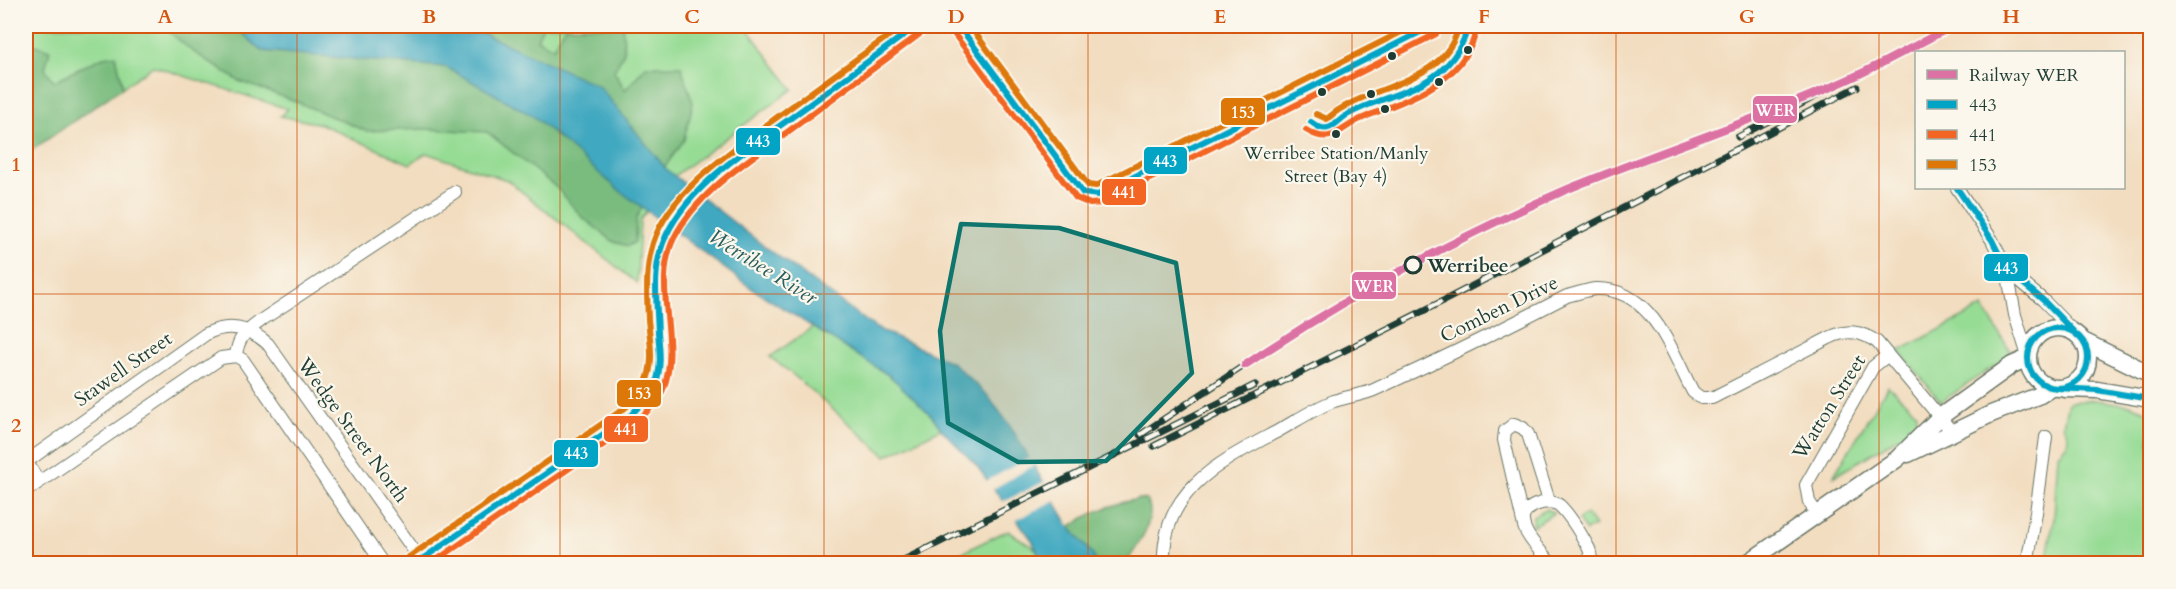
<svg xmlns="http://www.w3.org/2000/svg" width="2176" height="589" font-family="Cardo,serif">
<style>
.green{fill:#97dc95;stroke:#5b8c64;stroke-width:1.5}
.forest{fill:#79bc7e;stroke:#4c7c59;stroke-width:1.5}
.water{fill:#40a8c0;stroke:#30727a;stroke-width:1.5}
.pier{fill:#f2ddc0}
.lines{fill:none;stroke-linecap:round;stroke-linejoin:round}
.minor-casing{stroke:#697565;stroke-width:14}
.tertiary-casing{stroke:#697565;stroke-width:19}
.minor{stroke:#fff;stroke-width:12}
.tertiary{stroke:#fff;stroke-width:16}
.rail-casing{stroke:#1f3d34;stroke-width:7}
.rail{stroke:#fbf7ec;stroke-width:4.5;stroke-dasharray:14;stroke-linecap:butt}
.bus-1-casing{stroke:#fbf7ec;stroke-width:10}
.bus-2-casing{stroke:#fbf7ec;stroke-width:10}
.bus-3-casing{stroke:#fbf7ec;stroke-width:10}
.bus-1{stroke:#02a4c6;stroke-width:6}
.bus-2{stroke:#f26522;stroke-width:6}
.bus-3{stroke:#dd7808;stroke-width:6}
.rail-1-casing{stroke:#fbf7ec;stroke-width:12}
.rail-1{stroke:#dc72a3;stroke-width:8}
.marked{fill:#0f766e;fill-opacity:0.2;stroke:#0f766e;stroke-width:4.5;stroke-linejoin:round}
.grid{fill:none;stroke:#d45610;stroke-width:1.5;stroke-opacity:0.55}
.bus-dot{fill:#1f3d34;stroke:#fbf7ec;stroke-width:2}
.stop-dot{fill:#fbf7ec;stroke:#1f3d34;stroke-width:3}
.labels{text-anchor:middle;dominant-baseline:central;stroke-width:4.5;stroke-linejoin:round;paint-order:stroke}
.bus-label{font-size:18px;fill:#1f3d34;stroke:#fbf7ec}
.stop-label{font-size:20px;font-weight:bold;fill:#1f3d34;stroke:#fbf7ec;text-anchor:start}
.street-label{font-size:20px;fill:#1f3d34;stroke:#fbf7ec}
.water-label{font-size:21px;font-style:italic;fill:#295d5e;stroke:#fbf7ec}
.line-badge{stroke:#fbf7ec;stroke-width:2}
.badge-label{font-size:16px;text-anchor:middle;font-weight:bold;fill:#fff}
.neatline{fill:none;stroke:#d45610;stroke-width:2}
.grid-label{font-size:20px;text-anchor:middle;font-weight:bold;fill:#d45610}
</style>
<rect width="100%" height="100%" fill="#fbf7ec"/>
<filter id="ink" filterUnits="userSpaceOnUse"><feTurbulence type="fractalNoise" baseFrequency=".0167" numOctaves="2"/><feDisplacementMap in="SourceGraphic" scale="12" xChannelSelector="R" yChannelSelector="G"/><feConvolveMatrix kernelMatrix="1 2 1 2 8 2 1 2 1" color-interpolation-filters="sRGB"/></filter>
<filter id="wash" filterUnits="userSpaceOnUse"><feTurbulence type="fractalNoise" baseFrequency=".008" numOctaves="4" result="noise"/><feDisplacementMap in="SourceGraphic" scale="24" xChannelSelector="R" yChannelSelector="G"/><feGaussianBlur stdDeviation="1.35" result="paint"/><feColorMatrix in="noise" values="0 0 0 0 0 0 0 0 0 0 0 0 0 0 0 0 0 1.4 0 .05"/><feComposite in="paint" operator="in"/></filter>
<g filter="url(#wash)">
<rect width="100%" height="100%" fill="#f2ddc0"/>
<!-- green -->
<path class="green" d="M26 26H745L793 89 677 174 647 211 640 220 637 283 507 180 426 153 410 164 321 124 280 116 288 109 153 66 26 154Z
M1983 307 2012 354 1941 402 1899 351Z
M813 327C857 355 913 384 941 429L886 456 791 373 770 357Z
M1888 386 1917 413 1916 434 1901 447 1899 437 1833 477Z
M2096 400 2130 405 2150 413V563H2046L2054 518 2058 454 2067 444 2068 436 2063 425 2068 402Z
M1546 509 1554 513 1533 526V516Z
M1586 514 1595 526 1586 531 1578 520Z
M1008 531 1058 563 939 564 1000 534Z"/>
<!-- forest -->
<path class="forest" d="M162 26H543L537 39 553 48 566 26H620L623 27 624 52 614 71 625 90 646 66H681L693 103 684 140 655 181 636 219 635 242 628 246 614 242 582 217 557 188 487 132 426 129 366 131 297 102 239 81 192 51Z
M26 42 50 50 45 69 54 81 103 57 116 55 123 87 26 154Z
M1139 499 1147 500C1158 519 1136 548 1126 563L1036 564C1055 528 1100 505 1139 499Z"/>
<!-- water -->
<path class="water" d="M234 26 469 27 599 86 667 170 759 242 876 328 953 363 988 396 1011 427 1069 526 1093 555 1096 563H1042L1032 540 976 465 941 429 933 417 890 376 751 288 620 191 533 116 446 67 262 51Z"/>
<!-- pier -->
<path class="pier" d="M1032 456 1036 464 991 490 985 482Z
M1046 481 1057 499 1014 521 1000 503Z"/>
</g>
<g filter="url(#ink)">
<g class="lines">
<defs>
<path id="minor" d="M959 26 1083 193 1091 195H1098L1432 26
M1957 188 1992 240 2007 270 2043 300 2074 332
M2007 270 2015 315 2028 356
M236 356C238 335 248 331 263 319L455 192
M236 356 243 360 383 564
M26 461 39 482
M26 462 206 334C228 323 249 327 268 344L420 559
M26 491 221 358 236 356
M1818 515 1809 502 1806 485 1873 367 1888 355
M1523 522 1504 440 1505 431 1514 424 1523 428 1528 434 1549 501
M1164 564C1161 489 1222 461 1278 431 1296 421 1315 408 1334 401 1349 396 1365 395 1378 388 1442 359 1505 328 1567 296 1576 294 1586 290 1595 289 1652 287 1671 351 1693 392L1701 398H1712L1829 338C1848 329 1860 331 1877 342L1953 433
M1551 564C1542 552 1524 536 1523 521 1521 507 1548 497 1559 505 1570 515 1581 534 1588 547 1592 553 1589 558 1593 564
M2027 564 2036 513 2046 437"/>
<path id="tertiary" d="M2028 358a30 30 0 1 1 60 0a30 30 0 1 1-60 0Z
M2083 341 2150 374
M2065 389 2097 390 2150 399
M1908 454 1991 414 2040 395 2051 388
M414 564 631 415C641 404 654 393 657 378 661 362 659 344 658 327 656 300 654 271 662 245 671 217 704 186 725 167L916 26
M1746 564 1897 459 1940 417 2012 365 2028 358"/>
</defs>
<!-- minor casing -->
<use href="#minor" class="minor-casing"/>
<!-- tertiary casing -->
<use href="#tertiary" class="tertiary-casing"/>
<!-- minor -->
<use href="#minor" class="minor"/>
<!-- tertiary -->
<use href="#tertiary" class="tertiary"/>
<defs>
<path id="rail" d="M1738 137 1853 77
M1140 435 1245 365
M1154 446 1449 298 1857 87
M896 564 1255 385"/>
</defs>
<!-- rail casing -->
<use href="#rail" class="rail-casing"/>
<!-- rail -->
<use href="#rail" class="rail"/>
<defs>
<path id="bus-1" d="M959 26 1083 193 1098 195 1432 26
M1311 122C1316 125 1321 130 1328 128 1335 126 1340 119 1347 115 1376 98 1412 94 1439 72 1453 61 1464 44 1468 26
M1957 188 1992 240 2007 270 2043 300 2074 332
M2028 358a30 30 0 1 1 60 0a30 30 0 1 1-60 0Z
M2057 388 2097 390 2150 399
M415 564 631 415C639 406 649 398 654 387 662 371 660 351 658 333 657 304 652 271 663 243 684 187 753 146 799 112 838 84 877 55 916 26"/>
<path id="bus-2" d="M952 31 1076 198 1090 204 1102 203 1436 34
M1306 130C1333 147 1340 127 1363 118 1409 98 1464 84 1477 28
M431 564 636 422C647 412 659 401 664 387 681 341 651 285 674 238 699 189 754 157 797 125 838 94 880 64 921 33"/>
<path id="bus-3" d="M970 26 1088 185 1096 186 1413 26
M1316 114 1327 119C1332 115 1336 111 1342 108 1383 83 1445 81 1459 26
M409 557 625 408C632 401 641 393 645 384 655 365 650 340 648 320 647 295 645 268 653 243 671 187 746 141 791 107 828 80 865 53 902 26"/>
</defs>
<!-- bus-1 casing -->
<use href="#bus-1" class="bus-1-casing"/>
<!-- bus-2 casing -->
<use href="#bus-2" class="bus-2-casing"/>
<!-- bus-3 casing -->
<use href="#bus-3" class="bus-3-casing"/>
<!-- bus-1 -->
<use href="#bus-1" class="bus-1"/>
<!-- bus-2 -->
<use href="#bus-2" class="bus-2"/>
<!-- bus-3 -->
<use href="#bus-3" class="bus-3"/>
<defs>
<path id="rail-1" d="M1245 365C1345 298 1458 237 1568 189 1655 153 1745 124 1831 87 1873 70 1913 46 1953 26"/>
</defs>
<!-- rail-1 casing -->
<use href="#rail-1" class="rail-1-casing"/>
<!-- rail-1 -->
<use href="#rail-1" class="rail-1"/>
</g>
</g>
<!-- marked area -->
<path class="marked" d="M961 224 1059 228 1176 263 1192 373 1106 461 1018 462 948 423 940 331Z"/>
<!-- grid -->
<path class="grid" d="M297 26V564M560 26V564M824 26V564M1088 26V564M1352 26V564M1616 26V564M1879 26V564M26 294H2150"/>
<!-- markers -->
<g class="bus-dot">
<circle cx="1468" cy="50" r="5"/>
<circle cx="1392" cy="56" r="5"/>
<circle cx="1439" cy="82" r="5"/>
<circle cx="1322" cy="92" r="5"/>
<circle cx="1371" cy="94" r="5"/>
<circle cx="1385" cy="109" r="5"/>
<circle cx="1336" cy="134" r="5"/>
</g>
<circle class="stop-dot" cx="1413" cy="265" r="8"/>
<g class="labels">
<!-- bus labels -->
<g class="bus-label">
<text x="1336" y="153">Werribee Station/Manly<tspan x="1336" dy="23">Street (Bay 4)</tspan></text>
</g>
<!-- stop labels -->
<g class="stop-label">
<text x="1427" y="265">Werribee</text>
</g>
<!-- street labels -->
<g class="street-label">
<text transform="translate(1499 309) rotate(-26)">Comben Drive</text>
<text transform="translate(123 369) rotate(-35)">Stawell Street</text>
<text transform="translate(1829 407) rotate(-58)">Watton Street</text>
<text transform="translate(353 430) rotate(54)">Wedge Street North</text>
</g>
<!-- water labels -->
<g class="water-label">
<text transform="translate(763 267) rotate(32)">Werribee River</text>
</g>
</g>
<g class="line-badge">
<rect x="1752" y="95" width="46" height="29" rx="6" fill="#dc72a3"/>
<rect x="1220" y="97" width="46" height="29" rx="6" fill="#dd7808"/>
<rect x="735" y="127" width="46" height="29" rx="6" fill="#02a4c6"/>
<rect x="1143" y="146" width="45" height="29" rx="6" fill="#02a4c6"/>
<rect x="1101" y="178" width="46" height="28" rx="6" fill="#f26522"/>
<rect x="1983" y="253" width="46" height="29" rx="6" fill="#02a4c6"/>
<rect x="1351" y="271" width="46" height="29" rx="6" fill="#dc72a3"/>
<rect x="616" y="379" width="46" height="29" rx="6" fill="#dd7808"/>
<rect x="603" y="415" width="46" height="28" rx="6" fill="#f26522"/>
<rect x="553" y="439" width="46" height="29" rx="6" fill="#02a4c6"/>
</g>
<g class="badge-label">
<text x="1775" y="116">WER</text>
<text x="1243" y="118">153</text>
<text x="758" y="147">443</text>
<text x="1165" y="167">443</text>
<text x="1124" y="198">441</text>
<text x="2006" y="274">443</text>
<text x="1374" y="292">WER</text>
<text x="639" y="399">153</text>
<text x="626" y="435">441</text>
<text x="576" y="459">443</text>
</g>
<!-- margin -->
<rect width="2176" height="589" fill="none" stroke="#fbf7ec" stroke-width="66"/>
<!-- legend -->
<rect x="1915" y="51" width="210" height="138" fill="#fbf7ec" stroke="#a3ada2" stroke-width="1.5"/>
<rect x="1927" y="70" width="30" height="9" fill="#dc72a3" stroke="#a3ada2" stroke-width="1.5"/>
<text x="1969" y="81" font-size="18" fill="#1f3d34">Railway WER</text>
<rect x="1927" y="100" width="30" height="9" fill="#02a4c6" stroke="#a3ada2" stroke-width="1.5"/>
<text x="1969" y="111" font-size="18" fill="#1f3d34">443</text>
<rect x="1927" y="130" width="30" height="9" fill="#f26522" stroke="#a3ada2" stroke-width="1.5"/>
<text x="1969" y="141" font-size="18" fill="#1f3d34">441</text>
<rect x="1927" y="160" width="30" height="9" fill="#dd7808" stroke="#a3ada2" stroke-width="1.5"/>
<text x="1969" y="171" font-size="18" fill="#1f3d34">153</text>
<rect x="33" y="33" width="2110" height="523" class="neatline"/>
<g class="grid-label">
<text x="165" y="23">A</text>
<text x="429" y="23">B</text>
<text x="692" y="23">C</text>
<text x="956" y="23">D</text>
<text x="1220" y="23">E</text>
<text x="1484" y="23">F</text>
<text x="1747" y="23">G</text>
<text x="2011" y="23">H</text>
<text x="16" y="171">1</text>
<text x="16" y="432">2</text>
</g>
</svg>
